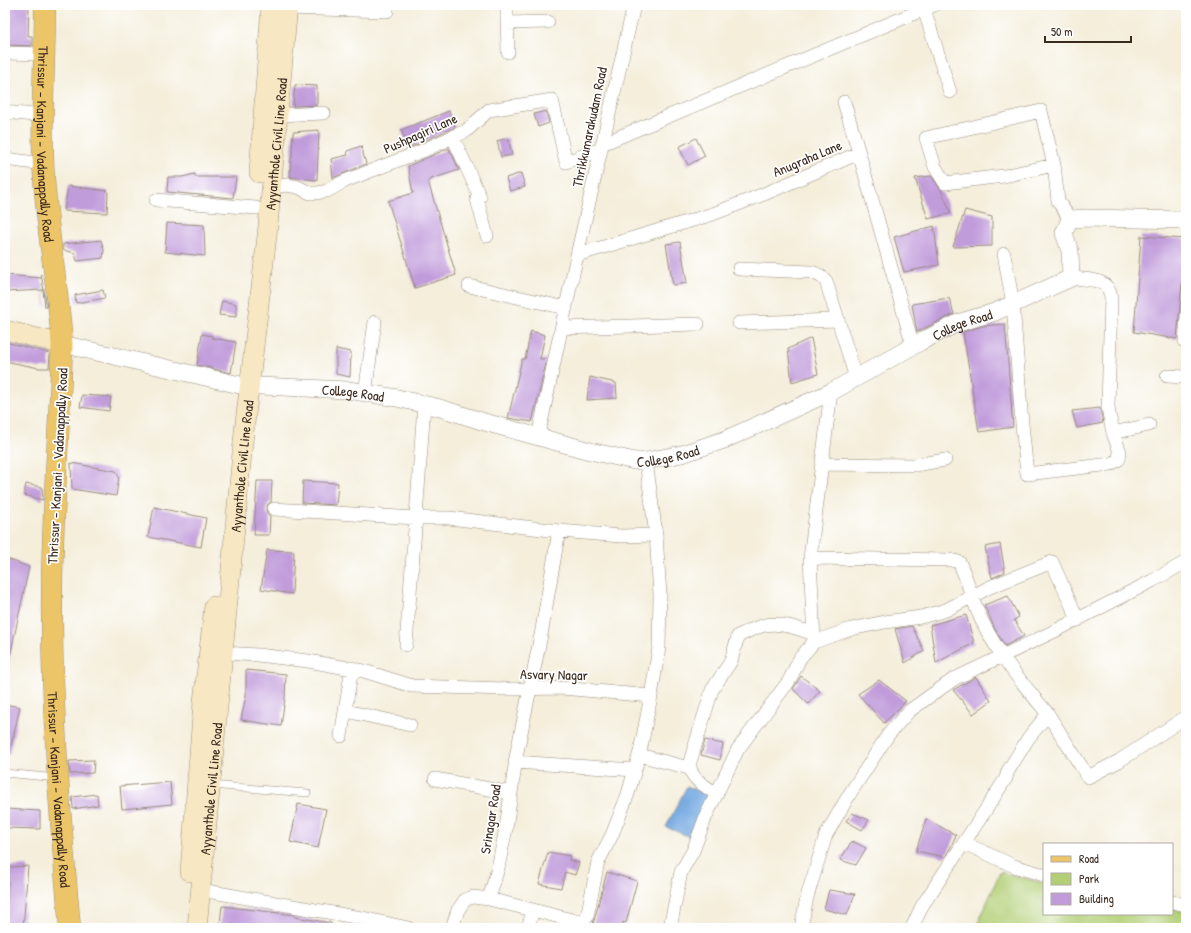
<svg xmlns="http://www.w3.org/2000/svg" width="1191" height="933" font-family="'Patrick Hand',sans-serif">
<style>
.green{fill:#b2cf76;stroke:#767c4a}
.water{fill:#73a8e0;stroke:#57697f}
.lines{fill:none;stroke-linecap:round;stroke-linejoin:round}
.stream{stroke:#73a8e0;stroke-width:3.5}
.building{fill:#c19cdb}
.service-casing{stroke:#988c7c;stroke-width:8}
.minor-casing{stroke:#988c7c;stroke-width:14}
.tertiary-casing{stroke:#988c7c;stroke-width:18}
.secondary-casing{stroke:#988c7c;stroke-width:20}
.primary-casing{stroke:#988c7c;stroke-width:22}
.service{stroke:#fff;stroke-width:7}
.minor{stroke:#fff;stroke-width:13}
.tertiary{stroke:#fff;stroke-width:17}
.secondary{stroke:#f7e8c3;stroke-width:19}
.primary{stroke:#ecc569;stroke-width:21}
.labels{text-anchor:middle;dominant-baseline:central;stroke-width:3.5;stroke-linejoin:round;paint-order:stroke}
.street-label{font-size:14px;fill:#3b2a1e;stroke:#fff}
</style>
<rect width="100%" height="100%" fill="#fff"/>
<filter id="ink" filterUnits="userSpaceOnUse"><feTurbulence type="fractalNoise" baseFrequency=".025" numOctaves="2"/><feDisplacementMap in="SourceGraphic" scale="8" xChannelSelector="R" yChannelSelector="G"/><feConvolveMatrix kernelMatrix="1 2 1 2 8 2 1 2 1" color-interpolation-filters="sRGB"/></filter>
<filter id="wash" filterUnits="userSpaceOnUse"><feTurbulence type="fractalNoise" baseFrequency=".012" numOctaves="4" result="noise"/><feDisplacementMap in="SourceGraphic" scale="16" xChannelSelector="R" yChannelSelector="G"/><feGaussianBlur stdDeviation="0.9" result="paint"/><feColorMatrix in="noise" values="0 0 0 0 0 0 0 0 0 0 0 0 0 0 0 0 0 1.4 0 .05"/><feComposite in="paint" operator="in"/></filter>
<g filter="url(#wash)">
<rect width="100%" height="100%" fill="#f4eedb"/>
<!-- green -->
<path class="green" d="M1000 872 1044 883V914H1172V908L1186 913V928H976Z"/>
<!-- water -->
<path class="water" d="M687 786 708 795 690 837 666 827Z"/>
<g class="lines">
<!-- stream -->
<path class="stream" d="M696 5H699"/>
</g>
<g id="blocks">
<!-- building -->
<path class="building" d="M5 5H29L28 36H32V46L5 45Z
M295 85 317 86V105L293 106Z
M449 111 455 127 409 148 401 130Z
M546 111 549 123 538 127 534 114Z
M319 130 317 180 290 177 291 157H292L293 132Z
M508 138 512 155 501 157 497 141Z
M696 138 705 156 688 165 679 147Z
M361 146 366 164 333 178 331 159 348 155 347 151Z
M449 148 450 152H451L459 170 431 179V180L428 181 456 275 415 288 388 201 413 193 408 166Z
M521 173 525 187 510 191 506 178Z
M195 174V177H236L233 198 167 192 168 177H182Z
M931 176 941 190 951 213 928 219 915 178Z
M68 186 108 191 107 213 64 211Z
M965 210 992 217V246L953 247Z
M167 223 204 225 205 256 165 252Z
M934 226 939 265 904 272 894 237Z
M1141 236 1186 239 1177 339 1134 332Z
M101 240 104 250 103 258 77 261 75 253 63 250V244Z
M680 242 687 283 673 285 666 244Z
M41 274 47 307H45L43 290 5 292V275L42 278Z
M103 290 105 298 76 303 75 295Z
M949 298 954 314 917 332 912 304Z
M222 301 236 304V317L219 315Z
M1005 324 1013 427 979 432 963 332 982 326Z
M531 331 545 335 540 359H547L532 422 508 418 522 359H525Z
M202 334 212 336V338L236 342 231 373 197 365Z
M811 338 818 374 792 382 788 349Z
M5 342 50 353 49 368H39L5 361Z
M336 349 351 352 350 377 336 374Z
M590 377 616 383 617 398 587 400Z
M82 395 111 397 109 411 80 407Z
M1100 408 1103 423 1077 428 1072 411Z
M71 463 116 471 119 477 116 496 72 489Z
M257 481H272L271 502 268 504 266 509 267 513 270 516 269 535H254Z
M303 481 338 483 336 505 302 503Z
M26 484 42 487 43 500 24 495Z
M154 507 206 518 201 547 148 537Z
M1000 544 1005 572 992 578 985 547Z
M267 550 294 551 292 594 261 589Z
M5 558 29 567 9 661H5Z
M1008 596 1019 617 1014 620 1024 636 1005 646 995 629 984 605Z
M966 615 974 643 936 663 930 625Z
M912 626 924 651 905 663 895 629Z
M246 670 286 674 285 698 281 726 241 720 246 696Z
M801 676 820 691 808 704 793 689Z
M976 677 991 701 973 714 953 690Z
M879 680 906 701 884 723 858 694Z
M5 704 20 707 9 755 5 754Z
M705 740 723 744 720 760 701 755Z
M94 760 93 773 70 774 69 761Z
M170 782 172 804 122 809 120 786Z
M97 794 98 805 73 809 72 797Z
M298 804 326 809 318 848 290 842Z
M6 809 40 811V829L7 828Z
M852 813 869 820 862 830 846 821Z
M926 819 956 835 951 847 945 857 916 851Z
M852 841 866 848 856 865 840 860Z
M548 852 570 856 569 860 579 863 575 875 565 872 561 888 539 884Z
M28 866 23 928H5L9 867Z
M607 872 637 881 626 923 623 922 622 928H592Z
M829 890 855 894 847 915 824 909Z
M222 906 295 915V917L331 923V928H255L220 923Z"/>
</g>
</g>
<g filter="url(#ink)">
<use href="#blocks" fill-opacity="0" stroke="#988c7c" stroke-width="1"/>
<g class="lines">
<defs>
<path id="service" d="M1182 343 1186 288
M5 773 57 778
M211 785 307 793"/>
<path id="minor" d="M507 5V23L548 22
M287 8 387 11
M924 9 950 92
M507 15 508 52
M5 53 45 54
M844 102 859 153
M5 112 43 116
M277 115 324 113
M453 137 480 197 477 199 487 236
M602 144 934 5
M5 159 43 164
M1054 165 1004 176 945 183 935 167 926 138 1041 111 1054 165 1058 201 1070 219
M271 187 287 185 298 187 310 193H317L327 191 345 181 422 151 466 131 489 110 552 100 566 162 601 149
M156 200 256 208
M1004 254 1013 304 1022 424 1027 474 1111 464 1119 459 1120 452 1113 433
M577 255 713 214 764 194 859 153 913 346
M739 269 811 272C818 274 822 276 826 281L856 378
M1071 278C1087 280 1108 277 1111 297L1108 408 1113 433 1149 425
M469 286 566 308
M739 323 838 320
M562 328 698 324
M1167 376 1186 377
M365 393 375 322
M538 437 577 255 634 5
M822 464 915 465 945 460
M274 509 415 518H449L559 531 541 635 517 752 506 828 498 868 489 899 473 897 465 900 458 910 452 928
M559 531 621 536 656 535
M810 558 950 560 959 562C968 580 972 600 981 619 999 656 1022 683 1048 714L1029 737 1008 771 1006 778 985 811 922 906 912 928
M814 641 810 558 831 392
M406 645C412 564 419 484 424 404
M222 653 258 655 308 661 364 671 412 686 506 689 562 688 651 696 659 648 660 595 656 535 646 461
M346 711 410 725
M1048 714 1088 777 1119 761 1186 717
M341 736 352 668
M639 755 689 768
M515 762 635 770
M435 779 511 793
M717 794C705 786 688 778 690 762L712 690 731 661 738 636C747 632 756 627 765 625 781 622 799 629 814 634
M964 843 1014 866 1044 875
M201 890 367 919 408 928
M489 899 580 922 584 920 587 917 598 862 612 835 628 794 640 752 651 696
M1172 902 1186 905
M528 928 533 910
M670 928 681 872 693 851 706 816 738 749 789 681 800 658 814 642 851 629 885 622 921 617 946 610 990 587 1052 562 1078 620
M801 928 807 897 826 835 849 795 888 735 909 711 954 679 1057 630 1152 581 1186 562"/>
<g id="tertiary">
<path id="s1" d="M62 344 240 385 348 390 397 398 440 408 488 423 590 451 635 461H646L682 454 724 440 831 392 920 342 958 323 995 312 1071 278 1070 251 1064 233 1070 219 1086 218 1186 220"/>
</g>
<g id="secondary">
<path d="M259 173 271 5"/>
<path d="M5 330 62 344"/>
<path d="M190 872 203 702 214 606"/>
<path id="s2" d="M197 928 244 432 267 236 288 5"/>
</g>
<g id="primary">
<path id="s3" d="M45 5C45 71 39 137 46 202 50 250 59 296 62 344 60 427 52 510 52 592 51 704 60 817 70 928"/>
</g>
</defs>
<!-- service casing -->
<use href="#service" class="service-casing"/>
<!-- minor casing -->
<use href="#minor" class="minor-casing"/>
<!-- tertiary casing -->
<use href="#tertiary" class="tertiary-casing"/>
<!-- secondary casing -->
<use href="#secondary" class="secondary-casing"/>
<!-- primary casing -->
<use href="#primary" class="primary-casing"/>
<!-- service -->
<use href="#service" class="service"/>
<!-- minor -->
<use href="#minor" class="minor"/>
<!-- tertiary -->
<use href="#tertiary" class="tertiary"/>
<!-- secondary -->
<use href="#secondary" class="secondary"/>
<!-- primary -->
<use href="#primary" class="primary"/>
</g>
</g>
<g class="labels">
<!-- street labels -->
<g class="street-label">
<text transform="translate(589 127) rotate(-78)">Thrikkumarakudam Road</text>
<text transform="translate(420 133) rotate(-24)">Pushpagiri Lane</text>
<text stroke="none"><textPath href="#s3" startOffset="139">Thrissur - Kanjani - Vadanappally Road</textPath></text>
<text stroke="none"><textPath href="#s2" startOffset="788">Ayyanthole Civil Line Road</textPath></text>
<text transform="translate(807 158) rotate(-23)">Anugraha Lane</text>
<text stroke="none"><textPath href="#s1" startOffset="944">College Road</textPath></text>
<text stroke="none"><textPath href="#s1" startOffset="296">College Road</textPath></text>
<text stroke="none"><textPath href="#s1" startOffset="620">College Road</textPath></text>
<text transform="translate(57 466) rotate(-87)">Thrissur - Kanjani - Vadanappally Road</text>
<text stroke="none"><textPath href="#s2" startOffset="464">Ayyanthole Civil Line Road</textPath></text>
<text transform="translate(554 674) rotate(1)">Asvary Nagar</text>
<text stroke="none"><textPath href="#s2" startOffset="140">Ayyanthole Civil Line Road</textPath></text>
<text stroke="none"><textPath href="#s3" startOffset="786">Thrissur - Kanjani - Vadanappally Road</textPath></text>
<text transform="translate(490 819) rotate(-81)">Srinagar Road</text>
</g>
</g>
<!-- margin -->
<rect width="1191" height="933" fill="none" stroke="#fff" stroke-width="20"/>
<!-- legend -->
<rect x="1043" y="843" width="130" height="72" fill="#ffffff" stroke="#b1aaa5"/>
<rect x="1051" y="856" width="20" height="6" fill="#ecc569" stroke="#b1aaa5"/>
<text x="1079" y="863" font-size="12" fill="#3b2a1e">Road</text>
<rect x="1051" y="873" width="20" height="12" fill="#b2cf76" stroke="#b1aaa5"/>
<text x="1079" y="883" font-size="12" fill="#3b2a1e">Park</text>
<rect x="1051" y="893" width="20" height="12" fill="#c19cdb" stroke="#b1aaa5"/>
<text x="1079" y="903" font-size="12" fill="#3b2a1e">Building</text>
<!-- scale -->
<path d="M1045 36v6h86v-6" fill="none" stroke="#3b2a1e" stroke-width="2"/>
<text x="1051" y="36" font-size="12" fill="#3b2a1e" stroke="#ffffff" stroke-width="3" paint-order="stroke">50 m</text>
</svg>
